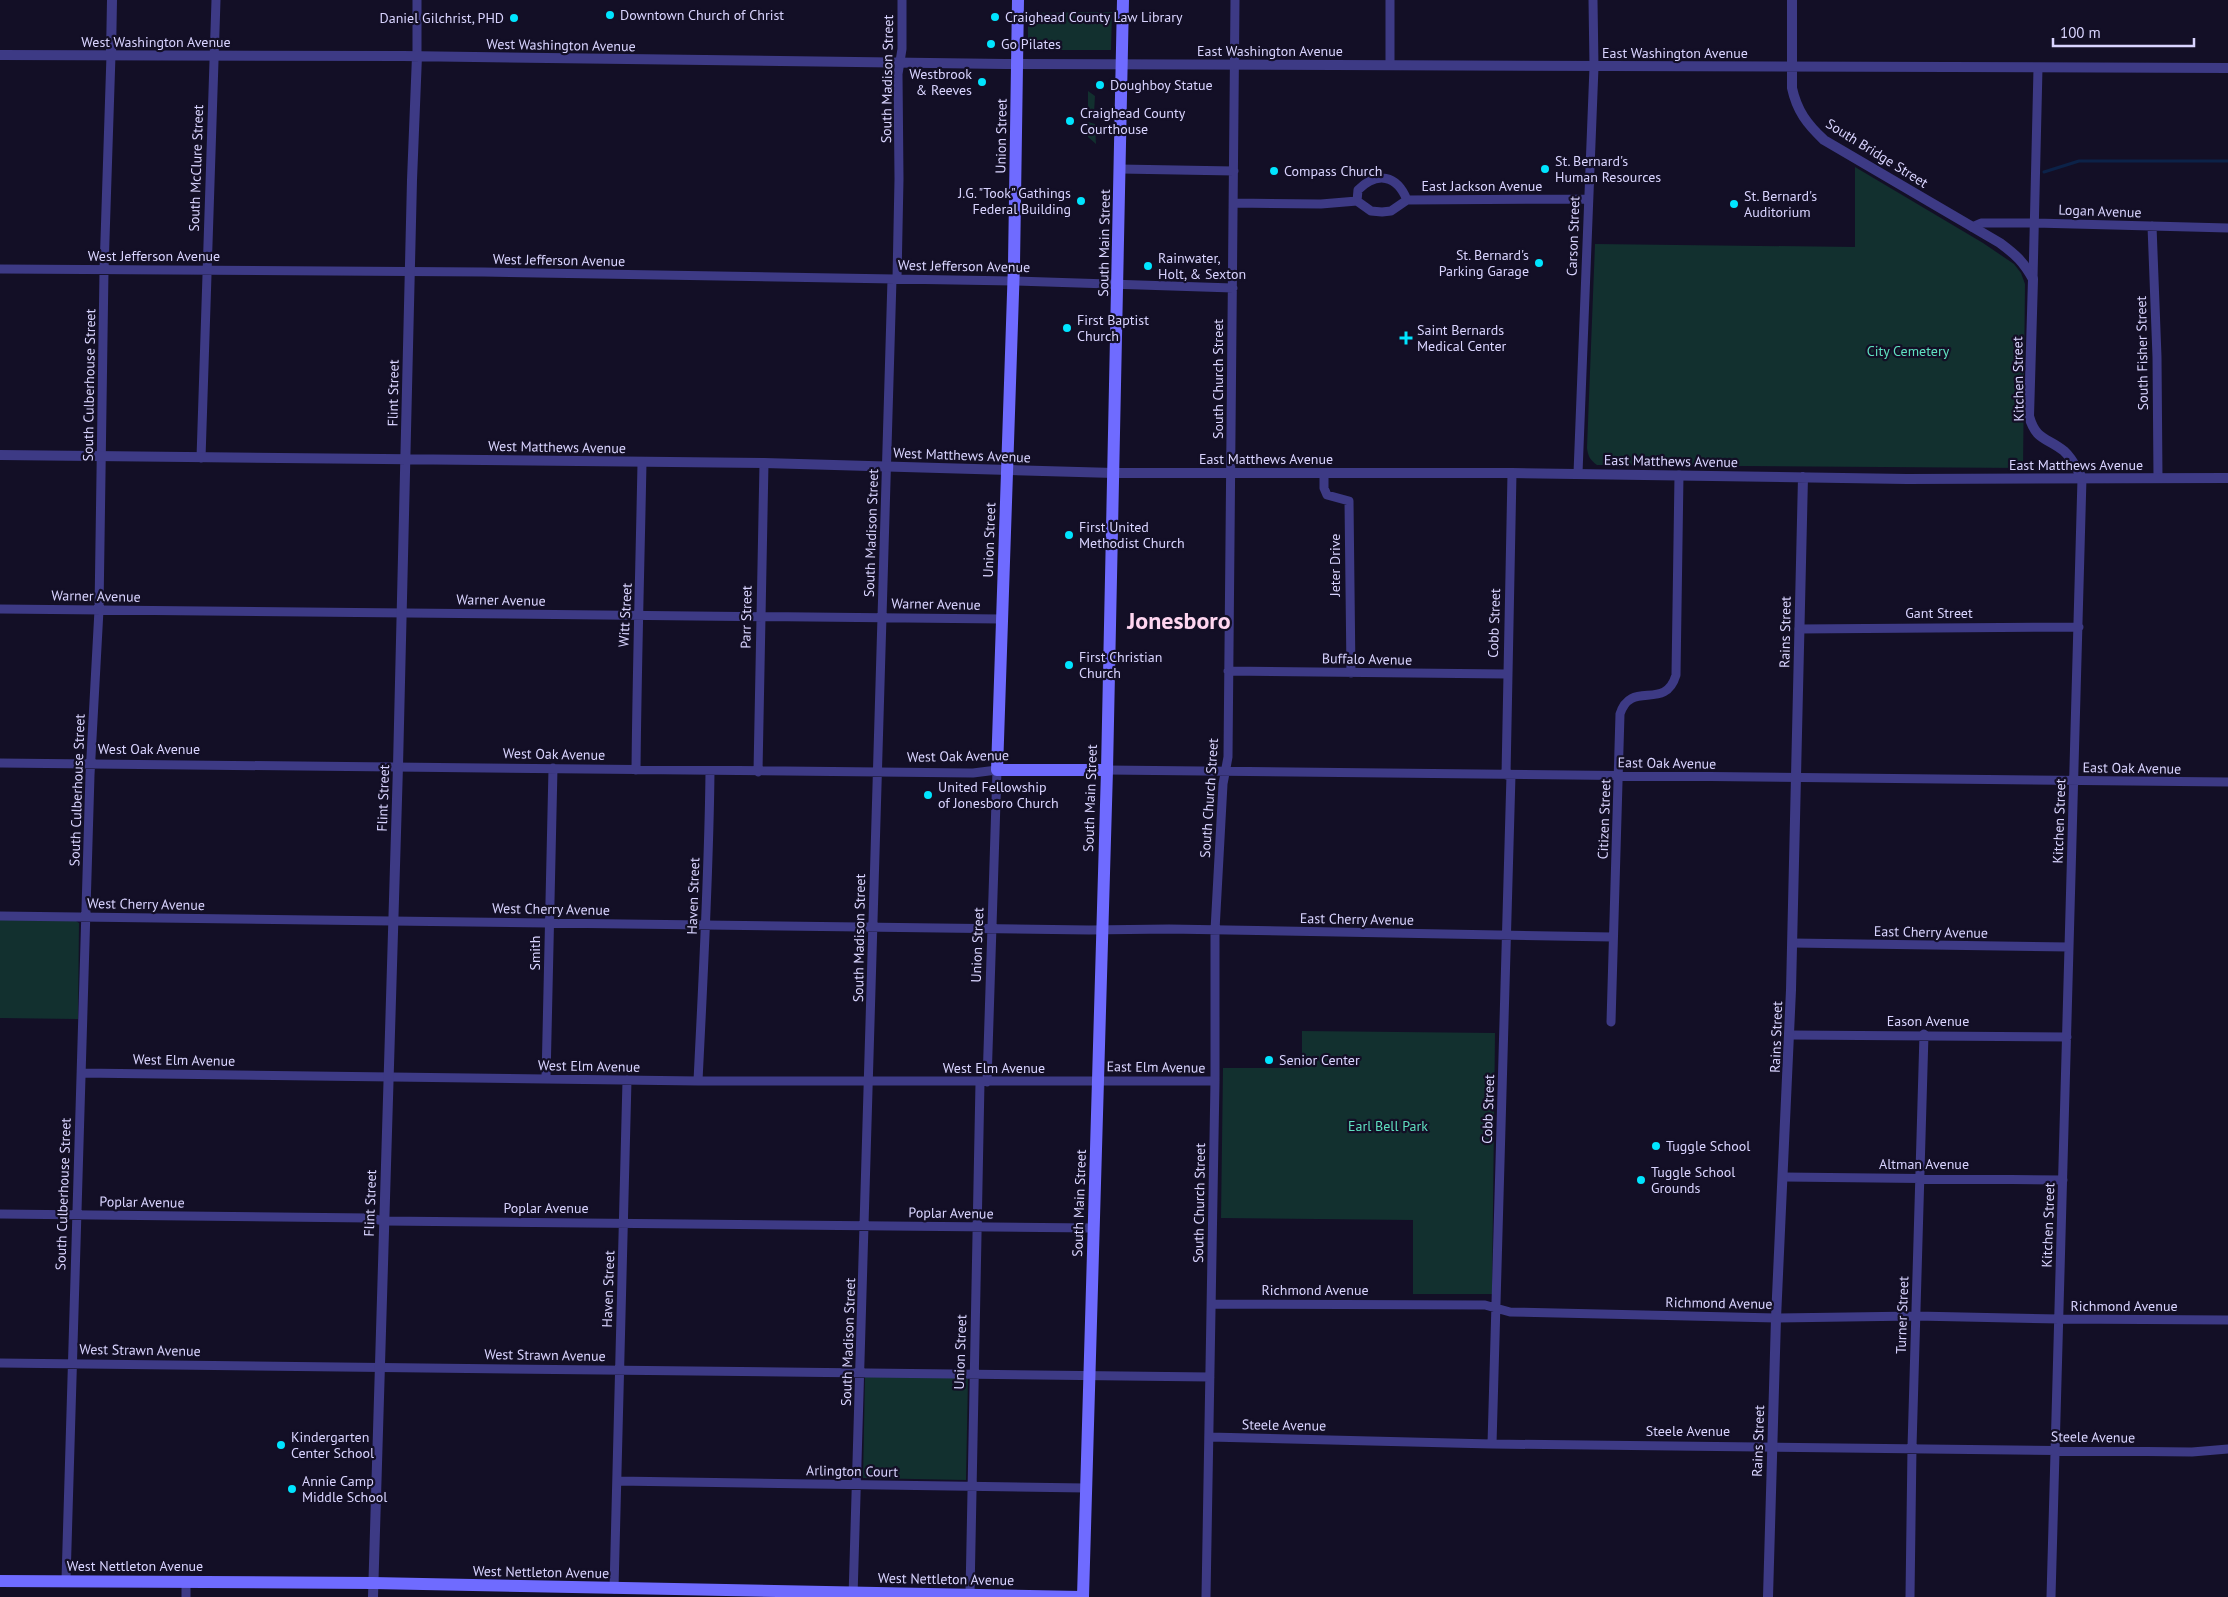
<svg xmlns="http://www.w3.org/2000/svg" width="2228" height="1597" font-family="'PT Sans',sans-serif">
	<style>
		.green { fill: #12302f }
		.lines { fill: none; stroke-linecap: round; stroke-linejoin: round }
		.stream { stroke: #0c2248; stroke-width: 3 }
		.minor { stroke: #3d3a85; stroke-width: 9 }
		.tertiary { stroke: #3d3a85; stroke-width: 10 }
		.secondary { stroke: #6f6bff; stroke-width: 12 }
		.poi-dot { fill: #00e5ff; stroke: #130f26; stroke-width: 2 }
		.labels { text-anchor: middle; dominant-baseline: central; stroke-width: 4.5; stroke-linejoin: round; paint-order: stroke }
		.poi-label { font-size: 14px; fill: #d9d4ff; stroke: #130f26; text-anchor: start }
		.street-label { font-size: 14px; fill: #d9d4ff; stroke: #130f26 }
		.park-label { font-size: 14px; fill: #5fe0c0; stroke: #130f26 }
		.town-label { font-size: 24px; font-weight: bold; fill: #ffd6f0; stroke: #130f26 }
	</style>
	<rect width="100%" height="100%" fill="#130f26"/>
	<path class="green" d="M1112,12L1111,50H1028V13Z
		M1088,91L1095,96L1094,113H1088Z
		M1088,122L1095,124L1096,144L1088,137Z
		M1855,167L1983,243L2014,264L2021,273L2025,284L2023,468L1597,465C1590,460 1588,456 1587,448L1595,244L1855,247Z
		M0,919L76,921L79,923L78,1019L0,1018Z
		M1302,1031L1495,1033L1492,1294H1413V1220L1221,1218L1223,1068H1302Z
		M865,1376L968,1378L966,1480L863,1478Z"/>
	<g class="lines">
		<path class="stream" d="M2044,172L2079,161H2228"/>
		<path class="minor" d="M417,56V0
			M1390,65V0
			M1120,169L1234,171
			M1357,201L1358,190C1377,171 1397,175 1407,200
			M1234,203L1321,204L1357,201L1371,211L1382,212L1391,211L1407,200L1588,199
			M2152,226L2157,357L2158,478
			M1972,227L1981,223H2035L2228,228
			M0,269L484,272L1013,281L1233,288
			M897,279L899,179L898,74L902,49V0
			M2033,279L2038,68
			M201,458L216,0
			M1324,473V488L1327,495L1349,501L1351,673
			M1578,473L1594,67L1593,0
			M0,609L1001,619
			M1799,629L2079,627
			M1228,671L1506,674
			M0,763L973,773L997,770L987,1082
			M636,770C637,667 640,565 642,463
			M1107,770L2228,782
			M758,772L764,463
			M1506,775L1512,473
			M0,916L1089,930L1169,929L1612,937
			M1793,943L2069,947
			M1611,1022L1620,714C1631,679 1665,712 1676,675L1679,475
			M1790,1035L2067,1037
			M81,1073L698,1081H1215
			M546,1079L553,768
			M698,1081C703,978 709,875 710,771
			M1784,1177L2063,1180
			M0,1214L370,1218L384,1221L1093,1228
			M1211,1304L1485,1305L1510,1312L1776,1318L1916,1316L2059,1319L2228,1320
			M0,1363L1210,1377
			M1209,1437L1492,1444L2192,1452L2228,1449
			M1492,1444L1511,775
			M617,1481L1086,1488
			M66,1580L90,775L99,610L104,270L111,55
			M614,1589L627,1080
			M970,1594L980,1082
			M186,1597V1581
			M853,1597L892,279
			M1206,1597L1215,1081V930L1223,784L1228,757L1235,0
			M1910,1597L1912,1447L1924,1034
			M2051,1597L2082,478"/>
		<path class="tertiary" d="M1792,0V88C1797,111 1807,124 1824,140L2000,243C2016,255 2023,261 2033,279L2029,416C2036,441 2047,437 2064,451C2073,459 2077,469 2082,478
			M0,55L403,56L1005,64L2228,68
			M111,55L112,0
			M0,455L764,463L1114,473H1512L1907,479L2228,478
			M373,1597L398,766L412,180L417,56
			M1768,1597L1776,1318L1791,990L1803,477"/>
		<path class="secondary" d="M1018,0L1014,264L997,770H1107
			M0,1581L373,1583L1081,1597
			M1083,1597L1107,770L1123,0"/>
	</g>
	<g class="poi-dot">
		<circle cx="610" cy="15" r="5"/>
		<circle cx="995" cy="17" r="5"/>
		<circle cx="514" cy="18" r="5"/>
		<circle cx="991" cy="44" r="5"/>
		<circle cx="982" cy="82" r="5"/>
		<circle cx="1100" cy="85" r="5"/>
		<circle cx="1070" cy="121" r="5"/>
		<circle cx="1545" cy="169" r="5"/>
		<circle cx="1274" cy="171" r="5"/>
		<circle cx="1081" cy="201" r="5"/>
		<circle cx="1734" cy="204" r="5"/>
		<circle cx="1539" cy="263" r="5"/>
		<circle cx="1148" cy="266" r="5"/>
		<circle cx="1067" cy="328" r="5"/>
		<path d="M1403.5 330.5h5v5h5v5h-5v5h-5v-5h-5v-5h5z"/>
		<circle cx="1069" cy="535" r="5"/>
		<circle cx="1069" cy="665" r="5"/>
		<circle cx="928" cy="795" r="5"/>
		<circle cx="1269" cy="1060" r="5"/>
		<circle cx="1656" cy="1146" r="5"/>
		<circle cx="1641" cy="1180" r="5"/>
		<circle cx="281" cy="1445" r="5"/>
		<circle cx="292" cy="1489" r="5"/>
	</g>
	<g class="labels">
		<g class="poi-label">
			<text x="620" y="15">Downtown Church of Christ</text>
			<text x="1005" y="17">Craighead County Law Library</text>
			<text x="504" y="18" text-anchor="end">Daniel Gilchrist, PHD</text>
			<text x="1001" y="44">Go Pilates</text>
			<text x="972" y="74" text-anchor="end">Westbrook<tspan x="972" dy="16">&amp; Reeves</tspan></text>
			<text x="1110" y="85">Doughboy Statue</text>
			<text x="1080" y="113">Craighead County<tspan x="1080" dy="16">Courthouse</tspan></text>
			<text x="1555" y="161">St. Bernard's<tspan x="1555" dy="16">Human Resources</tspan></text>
			<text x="1284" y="171">Compass Church</text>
			<text x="1071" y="193" text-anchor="end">J.G. "Took" Gathings<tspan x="1071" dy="16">Federal Building</tspan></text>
			<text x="1744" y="196">St. Bernard's<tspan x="1744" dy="16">Auditorium</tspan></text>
			<text x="1529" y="255" text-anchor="end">St. Bernard's<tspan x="1529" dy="16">Parking Garage</tspan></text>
			<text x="1158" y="258">Rainwater,<tspan x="1158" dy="16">Holt, &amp; Sexton</tspan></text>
			<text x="1077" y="320">First Baptist<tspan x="1077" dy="16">Church</tspan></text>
			<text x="1417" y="330">Saint Bernards<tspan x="1417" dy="16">Medical Center</tspan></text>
			<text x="1079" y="527">First United<tspan x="1079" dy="16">Methodist Church</tspan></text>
			<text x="1079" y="657">First Christian<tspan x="1079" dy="16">Church</tspan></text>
			<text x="938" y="787">United Fellowship<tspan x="938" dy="16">of Jonesboro Church</tspan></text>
			<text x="1279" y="1060">Senior Center</text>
			<text x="1666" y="1146">Tuggle School</text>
			<text x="1651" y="1172">Tuggle School<tspan x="1651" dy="16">Grounds</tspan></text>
			<text x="291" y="1437">Kindergarten<tspan x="291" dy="16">Center School</tspan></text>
			<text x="302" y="1481">Annie Camp<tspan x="302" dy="16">Middle School</tspan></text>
		</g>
		<g class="street-label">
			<text x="156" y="42">West Washington Avenue</text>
			<text transform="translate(561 45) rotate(1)">West Washington Avenue</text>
			<text x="1270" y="51">East Washington Avenue</text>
			<text x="1675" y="53">East Washington Avenue</text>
			<text transform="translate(887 79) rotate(-89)">South Madison Street</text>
			<text transform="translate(1001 136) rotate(-89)">Union Street</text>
			<text transform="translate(1877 153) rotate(32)">South Bridge Street</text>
			<text transform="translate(196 168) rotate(-88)">South McClure Street</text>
			<text x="1482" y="186">East Jackson Avenue</text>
			<text transform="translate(2100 211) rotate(2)">Logan Avenue</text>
			<text transform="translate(1573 236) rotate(-88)">Carson Street</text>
			<text transform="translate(1104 243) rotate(-89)">South Main Street</text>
			<text x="154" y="256">West Jefferson Avenue</text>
			<text transform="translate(559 260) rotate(1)">West Jefferson Avenue</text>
			<text transform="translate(964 266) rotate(1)">West Jefferson Avenue</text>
			<text transform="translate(2142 353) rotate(-91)">South Fisher Street</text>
			<text transform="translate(1218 379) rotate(-90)">South Church Street</text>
			<text transform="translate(2018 379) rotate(-91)">Kitchen Street</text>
			<text transform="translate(89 385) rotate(-89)">South Culberhouse Street</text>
			<text transform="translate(393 393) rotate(-89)">Flint Street</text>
			<text transform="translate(557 447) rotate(1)">West Matthews Avenue</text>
			<text transform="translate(962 455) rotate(2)">West Matthews Avenue</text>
			<text x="1266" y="459">East Matthews Avenue</text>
			<text transform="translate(1671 461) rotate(1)">East Matthews Avenue</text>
			<text x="2076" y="465">East Matthews Avenue</text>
			<text transform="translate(871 533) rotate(-88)">South Madison Street</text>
			<text transform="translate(989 540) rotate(-88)">Union Street</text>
			<text transform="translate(1335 565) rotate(-90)">Jeter Drive</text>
			<text transform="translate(96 596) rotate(1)">Warner Avenue</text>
			<text transform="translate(501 600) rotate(1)">Warner Avenue</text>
			<text transform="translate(936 604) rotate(1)">Warner Avenue</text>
			<text x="1939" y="613">Gant Street</text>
			<text transform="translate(625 615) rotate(-87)">Witt Street</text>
			<text transform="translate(746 617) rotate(-89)">Parr Street</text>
			<text transform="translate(1494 623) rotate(-88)">Cobb Street</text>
			<text transform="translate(1785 632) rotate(-89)">Rains Street</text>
			<text transform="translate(1367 659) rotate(1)">Buffalo Avenue</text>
			<text x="149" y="749">West Oak Avenue</text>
			<text transform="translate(554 754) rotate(1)">West Oak Avenue</text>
			<text transform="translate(958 756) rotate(-1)">West Oak Avenue</text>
			<text transform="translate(1667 763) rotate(1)">East Oak Avenue</text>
			<text transform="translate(2132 768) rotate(1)">East Oak Avenue</text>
			<text transform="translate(77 790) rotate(-88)">South Culberhouse Street</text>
			<text transform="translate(383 798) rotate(-88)">Flint Street</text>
			<text transform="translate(1090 798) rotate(-88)">South Main Street</text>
			<text transform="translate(1209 798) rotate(-86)">South Church Street</text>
			<text transform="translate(1604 819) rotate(-88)">Citizen Street</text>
			<text transform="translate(2059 821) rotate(-88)">Kitchen Street</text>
			<text transform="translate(693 896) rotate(-88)">Haven Street</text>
			<text transform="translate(146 904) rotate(1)">West Cherry Avenue</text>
			<text transform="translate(551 909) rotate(1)">West Cherry Avenue</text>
			<text transform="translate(1357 919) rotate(1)">East Cherry Avenue</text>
			<text transform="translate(1931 932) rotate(1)">East Cherry Avenue</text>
			<text transform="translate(859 938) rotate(-89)">South Madison Street</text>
			<text transform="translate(977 945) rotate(-88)">Union Street</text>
			<text transform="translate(535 953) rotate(-90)">Smith</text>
			<text x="1928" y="1021">Eason Avenue</text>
			<text transform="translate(1776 1037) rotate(-88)">Rains Street</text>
			<text transform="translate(184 1060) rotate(1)">West Elm Avenue</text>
			<text transform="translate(589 1066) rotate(1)">West Elm Avenue</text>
			<text transform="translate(1156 1067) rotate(1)">East Elm Avenue</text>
			<text x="994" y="1068">West Elm Avenue</text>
			<text transform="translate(1488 1109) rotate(-88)">Cobb Street</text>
			<text x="1924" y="1164">Altman Avenue</text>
			<text transform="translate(63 1194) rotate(-88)">South Culberhouse Street</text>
			<text transform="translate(142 1202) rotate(1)">Poplar Avenue</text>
			<text transform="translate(370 1203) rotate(-88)">Flint Street</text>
			<text transform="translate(1079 1203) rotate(-88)">South Main Street</text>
			<text transform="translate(1199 1203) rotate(-89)">South Church Street</text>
			<text x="546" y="1208">Poplar Avenue</text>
			<text transform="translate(951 1213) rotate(1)">Poplar Avenue</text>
			<text transform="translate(2048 1225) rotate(-88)">Kitchen Street</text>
			<text transform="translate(608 1289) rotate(-88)">Haven Street</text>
			<text x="1315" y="1290">Richmond Avenue</text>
			<text transform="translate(1719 1303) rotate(1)">Richmond Avenue</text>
			<text x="2124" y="1306">Richmond Avenue</text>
			<text transform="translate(1902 1315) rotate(-88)">Turner Street</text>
			<text transform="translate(848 1342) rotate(-88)">South Madison Street</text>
			<text transform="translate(140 1350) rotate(1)">West Strawn Avenue</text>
			<text transform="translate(960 1352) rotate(-88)">Union Street</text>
			<text transform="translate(545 1355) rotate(1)">West Strawn Avenue</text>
			<text transform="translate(1284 1425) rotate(1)">Steele Avenue</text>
			<text x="1688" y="1431">Steele Avenue</text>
			<text transform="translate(2093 1437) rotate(1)">Steele Avenue</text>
			<text transform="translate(1758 1441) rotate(-88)">Rains Street</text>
			<text transform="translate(852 1471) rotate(1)">Arlington Court</text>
			<text x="135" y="1566">West Nettleton Avenue</text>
			<text transform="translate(541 1572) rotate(1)">West Nettleton Avenue</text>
			<text transform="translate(946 1579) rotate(1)">West Nettleton Avenue</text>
		</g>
		<g class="park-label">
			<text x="1908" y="351">City Cemetery</text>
			<text x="1388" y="1126">Earl Bell Park</text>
		</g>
		<g class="town-label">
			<text x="1179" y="620">Jonesboro</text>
		</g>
	</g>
	<path d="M2053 38v8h141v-8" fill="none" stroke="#d9d4ff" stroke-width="2.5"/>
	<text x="2060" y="38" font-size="15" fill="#d9d4ff" stroke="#130f26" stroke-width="4" paint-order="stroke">100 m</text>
</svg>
